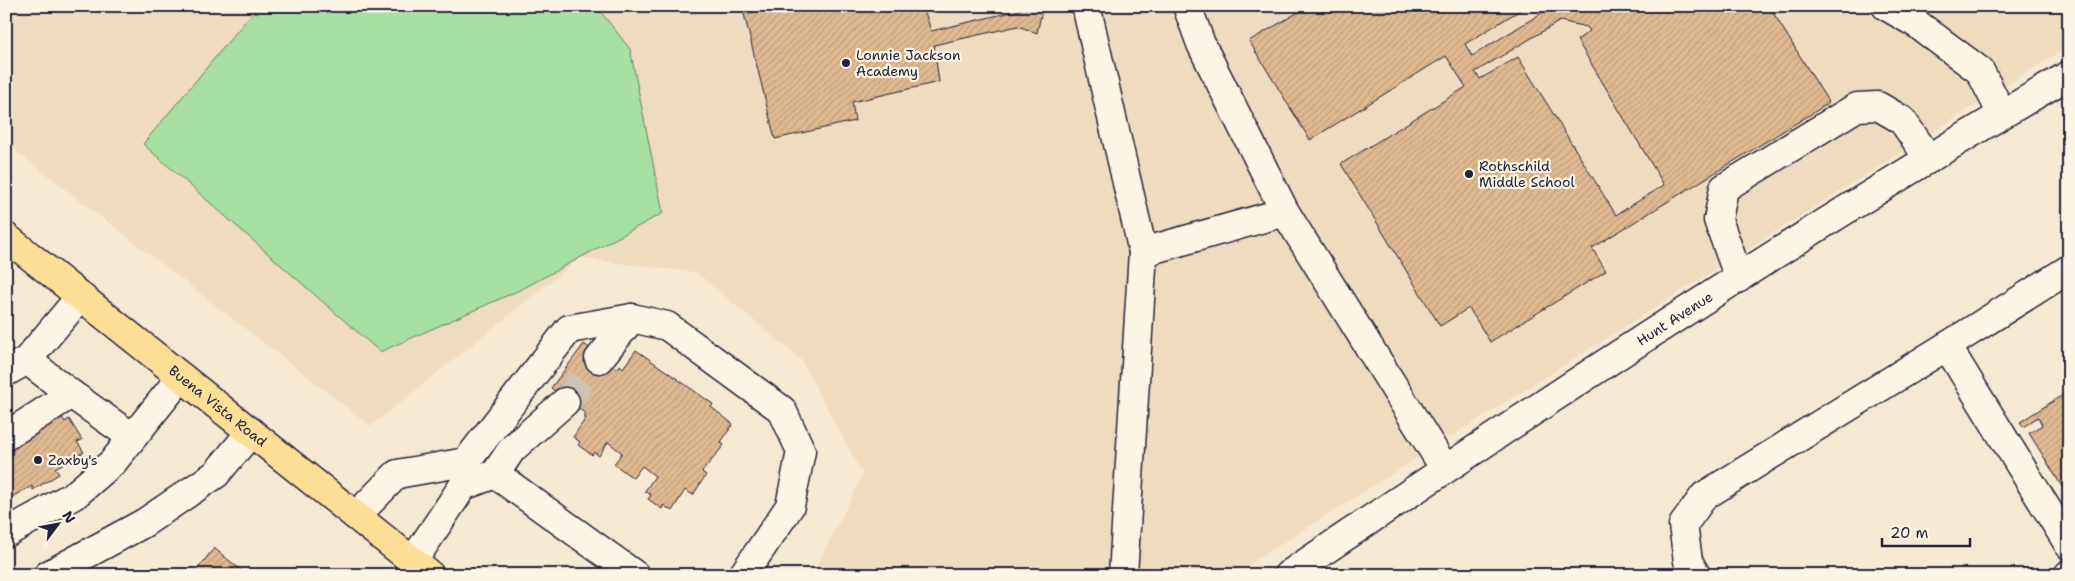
<svg xmlns="http://www.w3.org/2000/svg" width="2075" height="581" font-family="'Shantell Sans',sans-serif">
	<style>
		.built { fill: #efdbc0 }
		.park { fill: #a8e0a4; stroke: #658170 }
		.building { fill: url(#building-hatch); stroke: #22223b; fill-rule: evenodd }
		.lines { fill: none; stroke-linecap: round; stroke-linejoin: round }
		.minor-tunnel { stroke: #ccc1b5; stroke-width: 28; stroke-dasharray: 28 14; stroke-linecap: butt }
		.minor-casing { stroke: #22223b; stroke-width: 31 }
		.major-casing { stroke: #22223b; stroke-width: 31 }
		.minor { stroke: #fcf5e5; stroke-width: 28 }
		.major { stroke: #fcde96; stroke-width: 28 }
		.poi-dot { fill: #22223b; stroke: #fcf5e5; stroke-width: 2 }
		.labels { text-anchor: middle; dominant-baseline: central; stroke-width: 4.5; stroke-linejoin: round; paint-order: stroke }
		.poi-label { font-size: 14px; fill: #22223b; stroke: #fcf5e5; text-anchor: start }
		.street-label { font-size: 14px; fill: #22223b; stroke: #fcf5e5 }
	</style>
	<defs>
		<pattern id="building-hatch" width="6" height="6" patternUnits="userSpaceOnUse" patternTransform="scale(1.25)"><rect width="6" height="6" fill="#dfb990"/><path d="M-1 1l2-2M0 6l6-6M5 7l2-2" fill="none" stroke="#bf9f7d"/></pattern>
	</defs>
	<rect width="100%" height="100%" fill="#f6e9d4"/>
	<filter id="ink" filterUnits="userSpaceOnUse"><feTurbulence type="fractalNoise" baseFrequency=".02" numOctaves="2"/><feDisplacementMap in="SourceGraphic" scale="10" xChannelSelector="R" yChannelSelector="G"/><feConvolveMatrix kernelMatrix="1 2 1 2 8 2 1 2 1" color-interpolation-filters="sRGB"/></filter>
	<g filter="url(#ink)">
		<path class="built" d="M6,6H2069V46L1232,575H812L863,475L801,360L697,273L580,258L371,426L6,143Z"/>
		<path class="park" d="M258,6H596L630,49L663,213L522,289L380,352L143,144Z"/>
		<path class="building" d="M778,6H832L834,13L864,6H923L931,31L1020,10L1021,6H1043L1037,33L1018,26L934,45L939,82L852,102L855,121L775,139L744,14Z
			M1309,6H1527L1465,44L1472,56L1553,6H1568L1585,11L1593,6H1769L1829,103L1592,248L1606,271L1490,342L1469,308L1440,326L1341,164L1466,87L1446,56L1310,140L1249,41ZM1560,21L1587,27L1590,31L1577,40L1664,185L1616,215L1518,57L1480,79L1475,72Z
			M584,344L617,369L620,365L623,368L636,350L713,404L711,407L733,424L721,442L724,445L702,472L706,475L693,495L685,490L672,511L663,505L662,509L648,499L651,495L645,491L655,476L642,466L633,478L614,464L622,453L608,442L599,456L594,452L592,455L578,445L580,442L573,437L586,418L584,417L586,414L551,388Z
			M2069,391V498L2029,433L2042,425L2038,417L2023,427L2020,422Z
			M60,414L65,422L69,419L82,440L77,442L84,452L55,468L59,474L33,490L32,486L6,500V444Z
			M214,548L247,575H193Z"/>
		<g class="lines">
			<path class="minor-tunnel" d="M565,402L599,359"/>
			<defs>
				<g id="minor">
					<path d="M1089,6L1088,14L1143,252L1123,575"/>
					<path d="M1187,6L1201,44L1285,212L1445,469"/>
					<path d="M1886,6L1917,24L1980,71L2002,114"/>
					<path d="M1143,252L1285,212"/>
					<path d="M1739,278L1718,220L1724,188L1857,107L1878,106L1902,120L1929,159"/>
					<path d="M1947,346L2069,269"/>
					<path d="M599,359L632,318"/>
					<path d="M27,360L71,394L132,437"/>
					<path d="M6,372L27,360L80,297"/>
					<path d="M6,436L71,394"/>
					<path d="M495,474L635,575"/>
					<path d="M356,516L397,474L466,462L569,329L632,318L667,326L782,410L801,451L790,506L743,575"/>
					<path d="M6,533L76,494L113,462L181,377"/>
					<path d="M413,561L463,486L495,474L512,449L565,402"/>
					<path d="M48,575L144,523L216,474L251,432"/>
					<path id="s1" d="M1288,575C1544,402 1802,231 2069,75"/>
					<path d="M1696,575L1688,561L1683,525L1704,496L1947,346L2069,545"/>
					<path d="M2068,575L2069,574"/>
				</g>
				<g id="major">
					<path id="s2" d="M6,237L430,575"/>
				</g>
			</defs>
			<use href="#minor" class="minor-casing"/>
			<use href="#major" class="major-casing"/>
			<use href="#minor" class="minor"/>
			<use href="#major" class="major"/>
		</g>
	</g>
	<g class="poi-dot">
		<circle cx="846" cy="63" r="5"/>
		<circle cx="1469" cy="174" r="5"/>
		<circle cx="38" cy="460" r="5"/>
	</g>
	<g class="labels">
		<g class="poi-label">
			<text x="856" y="55">Lonnie Jackson<tspan x="856" dy="16">Academy</tspan></text>
			<text x="1479" y="166">Rothschild<tspan x="1479" dy="16">Middle School</tspan></text>
			<text x="48" y="460">Zaxby's</text>
		</g>
		<g class="street-label">
			<text stroke="none"><textPath href="#s1" startOffset="464">Hunt Avenue</textPath></text>
			<text stroke="none"><textPath href="#s2" startOffset="271">Buena Vista Road</textPath></text>
		</g>
	</g>
	<rect width="2075" height="581" fill="none" stroke="#fcf5e5" stroke-width="25"/>
	<rect x="12" y="12" width="2050" height="556" fill="none" stroke="#22223b" stroke-width="2" filter="url(#ink)"/>
	<g transform="translate(58 524) rotate(58)" stroke="#fcf5e5" stroke-width="4" paint-order="stroke">
	<path d="M0-4L9 19L0 12L-9 19Z" fill="#22223b"/>
	<text y="-8" font-size="14" font-weight="bold" text-anchor="middle" fill="#22223b">N</text>
	</g>
	<path d="M1882 538v8h88v-8" fill="none" stroke="#22223b" stroke-width="2.5"/>
	<text x="1890" y="538" font-size="15" fill="#22223b" stroke="#fcf5e5" stroke-width="4" paint-order="stroke">20 m</text>
</svg>
